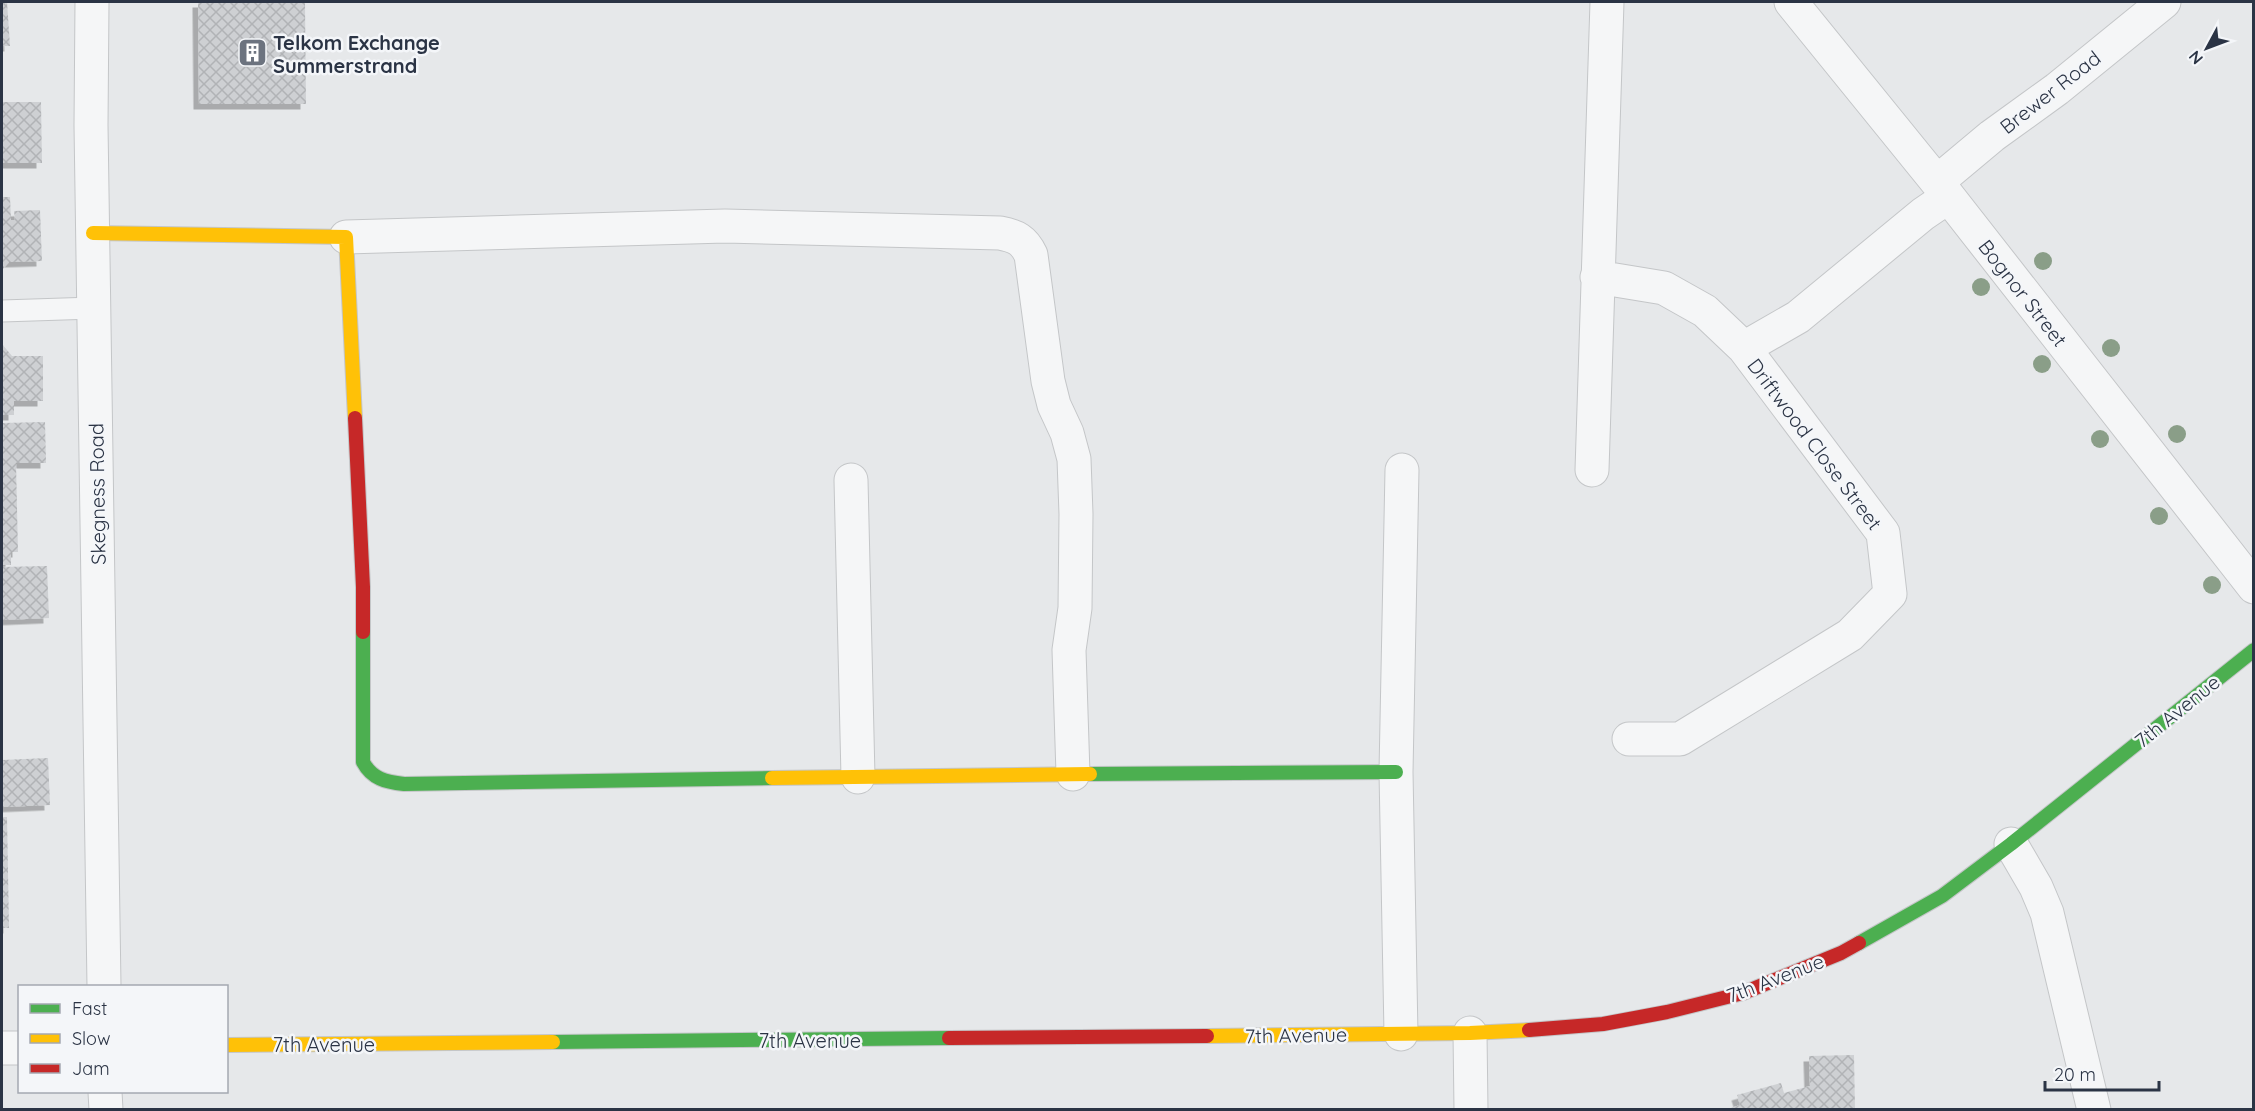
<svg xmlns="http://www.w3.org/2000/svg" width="2255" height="1111" font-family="Quicksand,sans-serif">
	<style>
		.building { fill: url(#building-cross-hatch); filter: url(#shadow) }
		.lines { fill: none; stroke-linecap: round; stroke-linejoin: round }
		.lane-casing { stroke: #c4c6c8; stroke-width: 23 }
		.street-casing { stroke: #c4c6c8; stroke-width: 35 }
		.fast-casing { stroke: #c4c6c8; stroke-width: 16 }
		.slow-casing { stroke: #c4c6c8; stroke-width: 16 }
		.jam-casing { stroke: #c4c6c8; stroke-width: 16 }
		.lane { stroke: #f5f6f7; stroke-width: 21 }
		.street { stroke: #f5f6f7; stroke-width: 33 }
		.fast { stroke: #4caf50; stroke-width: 14 }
		.slow { stroke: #ffc107; stroke-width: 14 }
		.jam { stroke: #c62828; stroke-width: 14 }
		.tree { fill: #8a9e88 }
		.labels { text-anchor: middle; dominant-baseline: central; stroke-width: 5; stroke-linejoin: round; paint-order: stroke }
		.poi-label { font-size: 20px; font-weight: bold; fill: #2b3445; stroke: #f4f6f9; text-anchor: start }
		.street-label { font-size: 20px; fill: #2b3445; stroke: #f4f6f9 }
	</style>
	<defs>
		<pattern id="building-cross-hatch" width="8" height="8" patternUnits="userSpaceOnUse" patternTransform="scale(1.5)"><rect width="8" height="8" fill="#ced0d3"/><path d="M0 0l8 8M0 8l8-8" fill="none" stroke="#b1b3b6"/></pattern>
		<filter id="shadow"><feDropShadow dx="-5.5" dy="5.5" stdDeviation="0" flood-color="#0004"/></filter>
	</defs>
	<rect width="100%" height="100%" fill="#e6e8ea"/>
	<path class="building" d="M2,2H7L10,46H2Z
		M198,2H305L306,104H199Z
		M2,102H41L42,163H2Z
		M2,197H10L11,220H15L14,211L40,210L42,261L9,262L2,270Z
		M2,344L12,356H43V401H14V415H2Z
		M45,422L46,463H16L18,552H11V565H2L3,423Z
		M47,566L49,618L2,620V567Z
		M48,758L50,805L2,807V760Z
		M2,817H7L9,928H2Z
		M1854,1055L1855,1110H1725L1740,1105L1737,1095L1781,1083L1784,1093L1810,1086L1809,1056Z"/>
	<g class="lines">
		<defs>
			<path id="lane" d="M2,311L94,308"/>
			<path id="street" d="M92,2L91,125L104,986
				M1791,2L1937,182L2254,587
				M1937,182L1992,136L2057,89L2164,2
				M346,237L725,226L1000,233C1016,236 1024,240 1031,255L1048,381L1054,405L1067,433L1074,459L1076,514L1075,608L1069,650L1073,774
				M1597,277L1664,288L1705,311L1744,348
				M1592,470L1607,2
				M851,480L858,777
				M1629,739H1680L1850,635L1890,594L1883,533L1744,348L1798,317L1923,214L1948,197
				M2011,844L2036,887L2047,913L2094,1110
				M1470,1033L1471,1110
				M1401,1034L1396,772L1402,470
				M2,1048H20
				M105,1092L106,1110"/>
			<path id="fast" d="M363,632V762C372,779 386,782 404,784L772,778
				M1090,774L1396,772
				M1859,943L1942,896L2011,844L2254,650
				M553,1042L949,1038"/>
			<path id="slow" d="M93,233L346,237L355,418
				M772,778L1090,774
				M1207,1036L1470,1033L1529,1030
				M226,1045L553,1042"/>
			<path id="jam" d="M355,418L363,587V632
				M1529,1030L1603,1024L1667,1012L1743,993L1841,953L1859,943
				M949,1038L1207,1036"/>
		</defs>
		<use href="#lane" class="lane-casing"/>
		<use href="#street" class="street-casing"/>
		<use href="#fast" class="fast-casing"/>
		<use href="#slow" class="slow-casing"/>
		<use href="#jam" class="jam-casing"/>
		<use href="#lane" class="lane"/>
		<use href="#street" class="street"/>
		<use href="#fast" class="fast"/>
		<use href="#slow" class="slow"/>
		<use href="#jam" class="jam"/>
	</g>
	<g class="tree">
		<circle cx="2043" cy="261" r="9"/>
		<circle cx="1981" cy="287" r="9"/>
		<circle cx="2111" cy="348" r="9"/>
		<circle cx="2042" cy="364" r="9"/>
		<circle cx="2177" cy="434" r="9"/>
		<circle cx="2100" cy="439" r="9"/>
		<circle cx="2159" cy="516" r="9"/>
		<circle cx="2212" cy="585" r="9"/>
	</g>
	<defs>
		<symbol id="building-square" viewBox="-11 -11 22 22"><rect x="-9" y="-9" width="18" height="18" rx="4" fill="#6c737f" stroke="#f4f6f9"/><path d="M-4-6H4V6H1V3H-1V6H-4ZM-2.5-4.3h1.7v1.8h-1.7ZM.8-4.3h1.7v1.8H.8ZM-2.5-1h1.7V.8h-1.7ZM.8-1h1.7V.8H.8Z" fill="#fff"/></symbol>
	</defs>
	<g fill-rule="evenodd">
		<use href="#building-square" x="236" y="36" width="33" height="33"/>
	</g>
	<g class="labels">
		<g class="poi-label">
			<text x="273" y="42">Telkom Exchange<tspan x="273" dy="23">Summerstrand</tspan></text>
		</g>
		<g class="street-label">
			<text transform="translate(2050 92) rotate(-38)">Brewer Road</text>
			<text transform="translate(2023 293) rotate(52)">Bognor Street</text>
			<text transform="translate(1815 444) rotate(53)">Driftwood Close Street</text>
			<text transform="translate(97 494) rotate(-91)">Skegness Road</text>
			<text transform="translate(2177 711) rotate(-39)">7th Avenue</text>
			<text transform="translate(1775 978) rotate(-21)">7th Avenue</text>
			<text transform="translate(1296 1035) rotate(-1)">7th Avenue</text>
			<text x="810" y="1040">7th Avenue</text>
			<text x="324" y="1044">7th Avenue</text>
		</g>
	</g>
	<rect width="2255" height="1111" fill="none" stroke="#2b3445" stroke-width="6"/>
	<rect x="18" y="985" width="210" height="108" fill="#f4f6f9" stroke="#a4a8b1" stroke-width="1.5"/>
	<rect x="30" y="1004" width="30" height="9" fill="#4caf50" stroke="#a4a8b1" stroke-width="1.5"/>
	<text x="72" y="1015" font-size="18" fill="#2b3445">Fast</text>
	<rect x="30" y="1034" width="30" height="9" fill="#ffc107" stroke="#a4a8b1" stroke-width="1.5"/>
	<text x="72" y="1045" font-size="18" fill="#2b3445">Slow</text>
	<rect x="30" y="1064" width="30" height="9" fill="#c62828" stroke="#a4a8b1" stroke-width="1.5"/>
	<text x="72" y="1075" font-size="18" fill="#2b3445">Jam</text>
	<g transform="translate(2207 48) rotate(229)" stroke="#f4f6f9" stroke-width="4.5" paint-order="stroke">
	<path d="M0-4.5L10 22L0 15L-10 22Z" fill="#2b3445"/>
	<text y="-9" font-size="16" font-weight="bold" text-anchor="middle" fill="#2b3445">N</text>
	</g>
	<path d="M2045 1081v9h114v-9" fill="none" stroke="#2b3445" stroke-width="3"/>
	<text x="2054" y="1081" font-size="18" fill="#2b3445" stroke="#f4f6f9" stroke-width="4.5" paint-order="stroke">20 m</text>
</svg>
